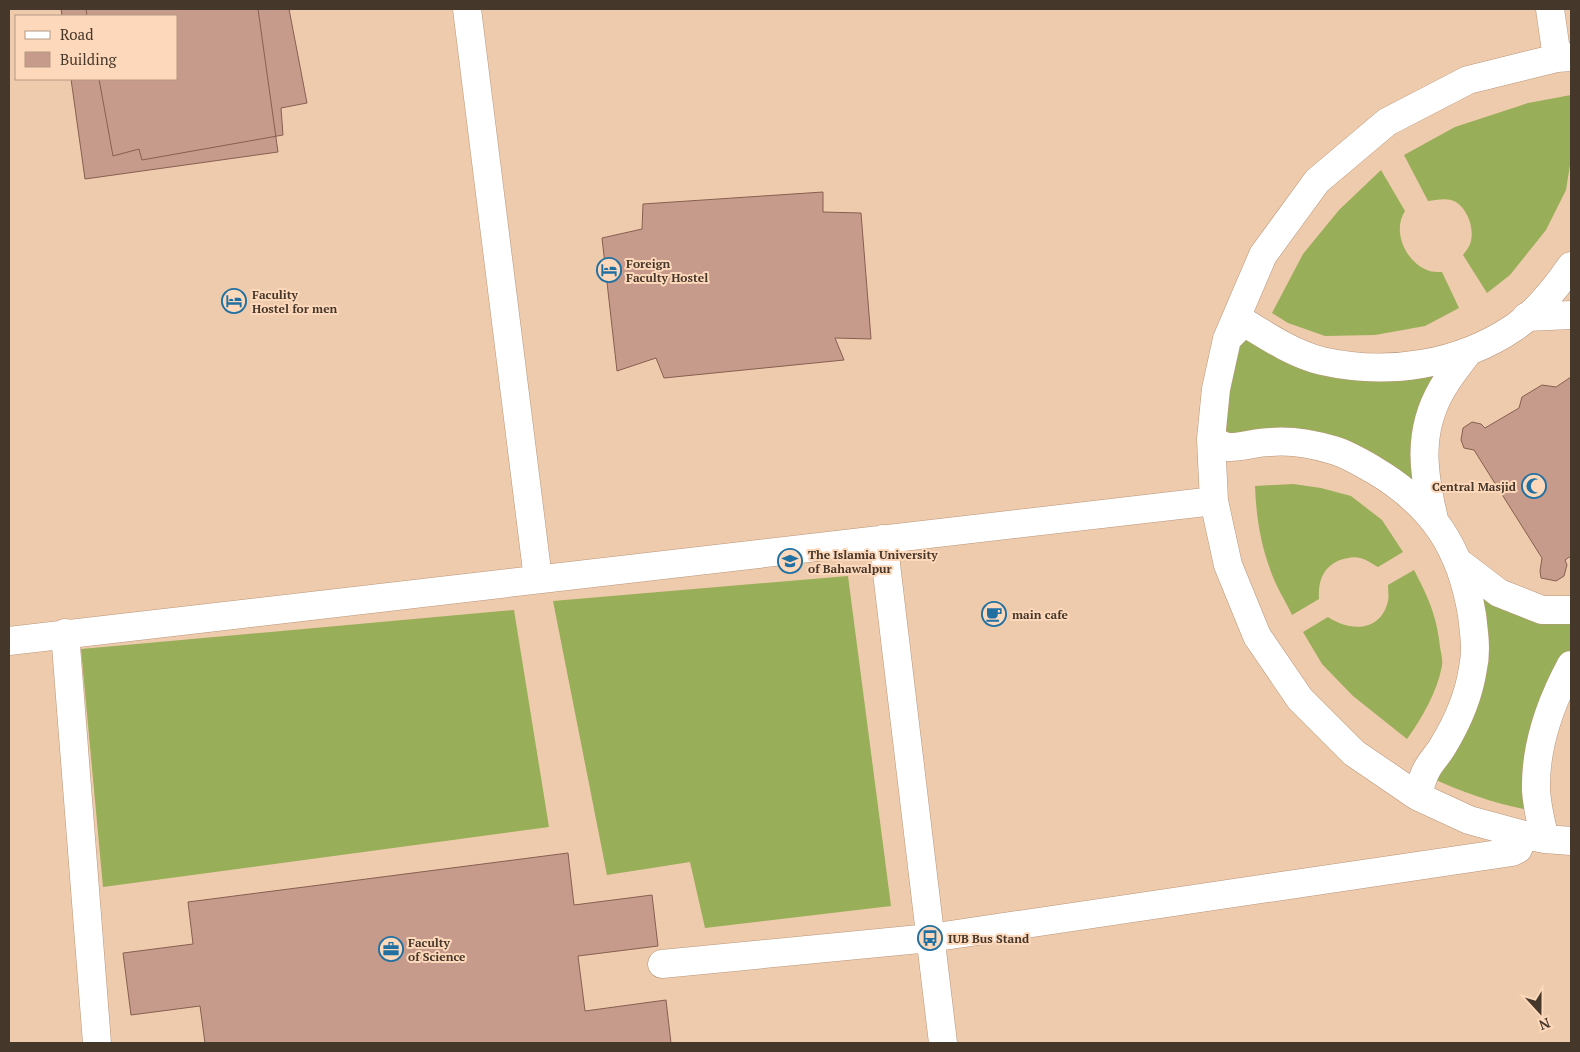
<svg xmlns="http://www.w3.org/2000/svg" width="1580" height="1052" font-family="'PT Serif',serif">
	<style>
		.grass { fill: #98ae58 }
		.building { fill: #c69b8b; stroke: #875f50 }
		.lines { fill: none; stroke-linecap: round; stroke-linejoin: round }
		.minor-casing { stroke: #b89579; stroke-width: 29 }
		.minor { stroke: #fff; stroke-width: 28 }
		.labels { text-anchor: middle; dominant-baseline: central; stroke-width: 4; stroke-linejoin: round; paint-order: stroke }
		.poi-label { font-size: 12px; font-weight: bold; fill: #46372b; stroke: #fdd8ba; text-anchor: start }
	</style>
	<rect width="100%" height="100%" fill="#efcbad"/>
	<path class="grass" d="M1571,95V159L1566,190L1546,230L1510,275L1487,293L1463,255C1466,251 1470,246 1471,241C1474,228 1468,210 1456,202C1448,197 1436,200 1428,201L1404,155L1455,127L1528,103Z
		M1381,170L1405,211C1392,231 1405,261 1427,270C1431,272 1437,272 1442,272L1459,308L1425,326L1375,335L1325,336L1288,323L1272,313L1303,254L1339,210Z
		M1239,326L1262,342L1448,366L1420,494L1403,478L1223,440V425Z
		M1293,484L1321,488L1351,496L1382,520L1403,552L1378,567C1372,564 1366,559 1360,558C1353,556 1347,558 1340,560C1323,567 1318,581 1319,599L1292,615C1285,600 1275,585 1270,569C1260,542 1256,514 1255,486Z
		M1414,570C1428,597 1437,616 1440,647C1441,653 1443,660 1442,666C1437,692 1422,718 1407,739L1353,696L1322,664L1303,632L1328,617C1350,632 1381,632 1388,601C1389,596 1388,590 1388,585Z
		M848,576L891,906L705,928L690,862L607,875L553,601Z
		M1476,592L1571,616V654L1533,811C1497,804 1463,793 1430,777L1446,753Z
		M514,610L549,827L103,887L81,649Z"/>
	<path class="building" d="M61,9H258L278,152L85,179L71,79H176V16H62Z
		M86,9H289L307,103L281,108L283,135L142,160L139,149L113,156L99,79H176V16H87Z
		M823,192V212L861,213L871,339L835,338L844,360L664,378L656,358L617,371L602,238L642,229L643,204Z
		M1571,377V556L1565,560L1567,565L1564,576L1556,581L1541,578L1540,571L1542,558L1474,450L1464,448L1461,440L1463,428L1472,422L1481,424L1485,428L1519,408L1522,397L1542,385L1556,387Z
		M568,853L574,905L652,895L658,946L578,956L585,1011L666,1000L671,1043H205L200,1006L131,1015L123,953L193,944L188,902Z"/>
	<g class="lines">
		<defs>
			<path id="minor" d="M467,9L538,579
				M1550,9L1557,58
				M1571,57L1557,58L1468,80L1387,122L1317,181L1263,255L1227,339L1216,389L1211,439L1214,501L1228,565L1257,636L1300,699L1354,753L1417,796L1469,820L1524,835L1545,839L1571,841
				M1526,317L1571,315
				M1227,339L1244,322C1268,337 1294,354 1322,361C1388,376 1459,365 1515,327C1538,311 1556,288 1571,266
				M1211,439C1216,442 1223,446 1228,447C1240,448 1257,442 1270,442C1291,440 1313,444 1333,450C1347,454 1362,463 1374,470C1433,505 1461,548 1472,615C1474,632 1477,651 1473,668C1469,695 1457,723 1443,746C1438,755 1430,762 1426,771C1422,779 1420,788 1417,796
				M1434,519C1423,473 1417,432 1442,389C1450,375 1460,363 1469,351
				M883,539L943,1043
				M1457,561L1499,593L1542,610H1571
				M65,633L97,1043
				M9,641L1214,501
				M1545,839C1541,823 1537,806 1536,790C1535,746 1551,702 1571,665
				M662,964L930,938L1512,852L1518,849L1524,835"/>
		</defs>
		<use href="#minor" class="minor-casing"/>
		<use href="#minor" class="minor"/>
	</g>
	<defs>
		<symbol id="hotel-ring" viewBox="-11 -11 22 22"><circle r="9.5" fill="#fdd8ba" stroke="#2070a2" stroke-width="1.5"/><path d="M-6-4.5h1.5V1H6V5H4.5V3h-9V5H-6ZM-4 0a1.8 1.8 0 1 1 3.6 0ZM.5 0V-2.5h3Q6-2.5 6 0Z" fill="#2070a2"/></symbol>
		<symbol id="mosque-ring" viewBox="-11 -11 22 22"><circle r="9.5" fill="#fdd8ba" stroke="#2070a2" stroke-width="1.5"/><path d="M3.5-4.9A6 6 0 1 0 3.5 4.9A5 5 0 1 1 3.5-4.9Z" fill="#2070a2"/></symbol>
		<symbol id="university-ring" viewBox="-11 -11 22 22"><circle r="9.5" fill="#fdd8ba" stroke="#2070a2" stroke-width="1.5"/><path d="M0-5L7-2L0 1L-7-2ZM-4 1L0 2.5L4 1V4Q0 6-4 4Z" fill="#2070a2"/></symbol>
		<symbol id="cafe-ring" viewBox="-11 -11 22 22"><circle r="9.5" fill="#fdd8ba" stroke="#2070a2" stroke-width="1.5"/><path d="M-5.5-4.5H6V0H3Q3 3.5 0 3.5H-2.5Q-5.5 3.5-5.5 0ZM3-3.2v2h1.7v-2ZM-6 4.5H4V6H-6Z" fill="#2070a2"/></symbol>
		<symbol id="bus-ring" viewBox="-11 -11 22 22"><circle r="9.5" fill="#fdd8ba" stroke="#2070a2" stroke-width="1.5"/><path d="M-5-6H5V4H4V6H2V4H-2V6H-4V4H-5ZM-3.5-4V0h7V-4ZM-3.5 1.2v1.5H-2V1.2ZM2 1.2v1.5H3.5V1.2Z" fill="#2070a2"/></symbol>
		<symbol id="office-ring" viewBox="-11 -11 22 22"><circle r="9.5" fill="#fdd8ba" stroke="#2070a2" stroke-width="1.5"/><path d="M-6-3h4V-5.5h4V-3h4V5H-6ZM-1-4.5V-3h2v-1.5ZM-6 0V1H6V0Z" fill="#2070a2"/></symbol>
	</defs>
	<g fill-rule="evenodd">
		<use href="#hotel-ring" x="595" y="256" width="28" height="28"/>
		<use href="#hotel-ring" x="220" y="287" width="28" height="28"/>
		<use href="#mosque-ring" x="1520" y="472" width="28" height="28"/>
		<use href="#university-ring" x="776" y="547" width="28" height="28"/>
		<use href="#cafe-ring" x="980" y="600" width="28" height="28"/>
		<use href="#bus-ring" x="916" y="924" width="28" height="28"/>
		<use href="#office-ring" x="377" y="935" width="28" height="28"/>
	</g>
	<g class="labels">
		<g class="poi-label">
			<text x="626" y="263">Foreign<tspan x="626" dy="14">Faculty Hostel</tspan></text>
			<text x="252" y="294">Faculity<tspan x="252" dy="14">Hostel for men</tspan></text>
			<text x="1516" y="486" text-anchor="end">Central Masjid</text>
			<text x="808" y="554">The Islamia University<tspan x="808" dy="14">of Bahawalpur</tspan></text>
			<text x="1012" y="614">main cafe</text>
			<text x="948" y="938">IUB Bus Stand</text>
			<text x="408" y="942">Faculty<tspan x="408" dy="14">of Science</tspan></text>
		</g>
	</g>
	<rect width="1580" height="1052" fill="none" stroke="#46372b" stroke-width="20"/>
	<rect x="15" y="15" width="162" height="65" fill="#fdd8ba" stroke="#b49881"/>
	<rect x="25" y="31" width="25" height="8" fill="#ffffff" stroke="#b49881"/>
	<text x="60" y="40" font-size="15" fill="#46372b">Road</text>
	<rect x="25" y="52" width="25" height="15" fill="#c69b8b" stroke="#b49881"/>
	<text x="60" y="65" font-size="15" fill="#46372b">Building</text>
	<g transform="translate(1540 1012) rotate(159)" stroke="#fdd8ba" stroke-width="4" paint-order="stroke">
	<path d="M0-4L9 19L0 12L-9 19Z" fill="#46372b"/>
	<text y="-8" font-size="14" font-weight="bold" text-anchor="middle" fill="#46372b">N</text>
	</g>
</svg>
